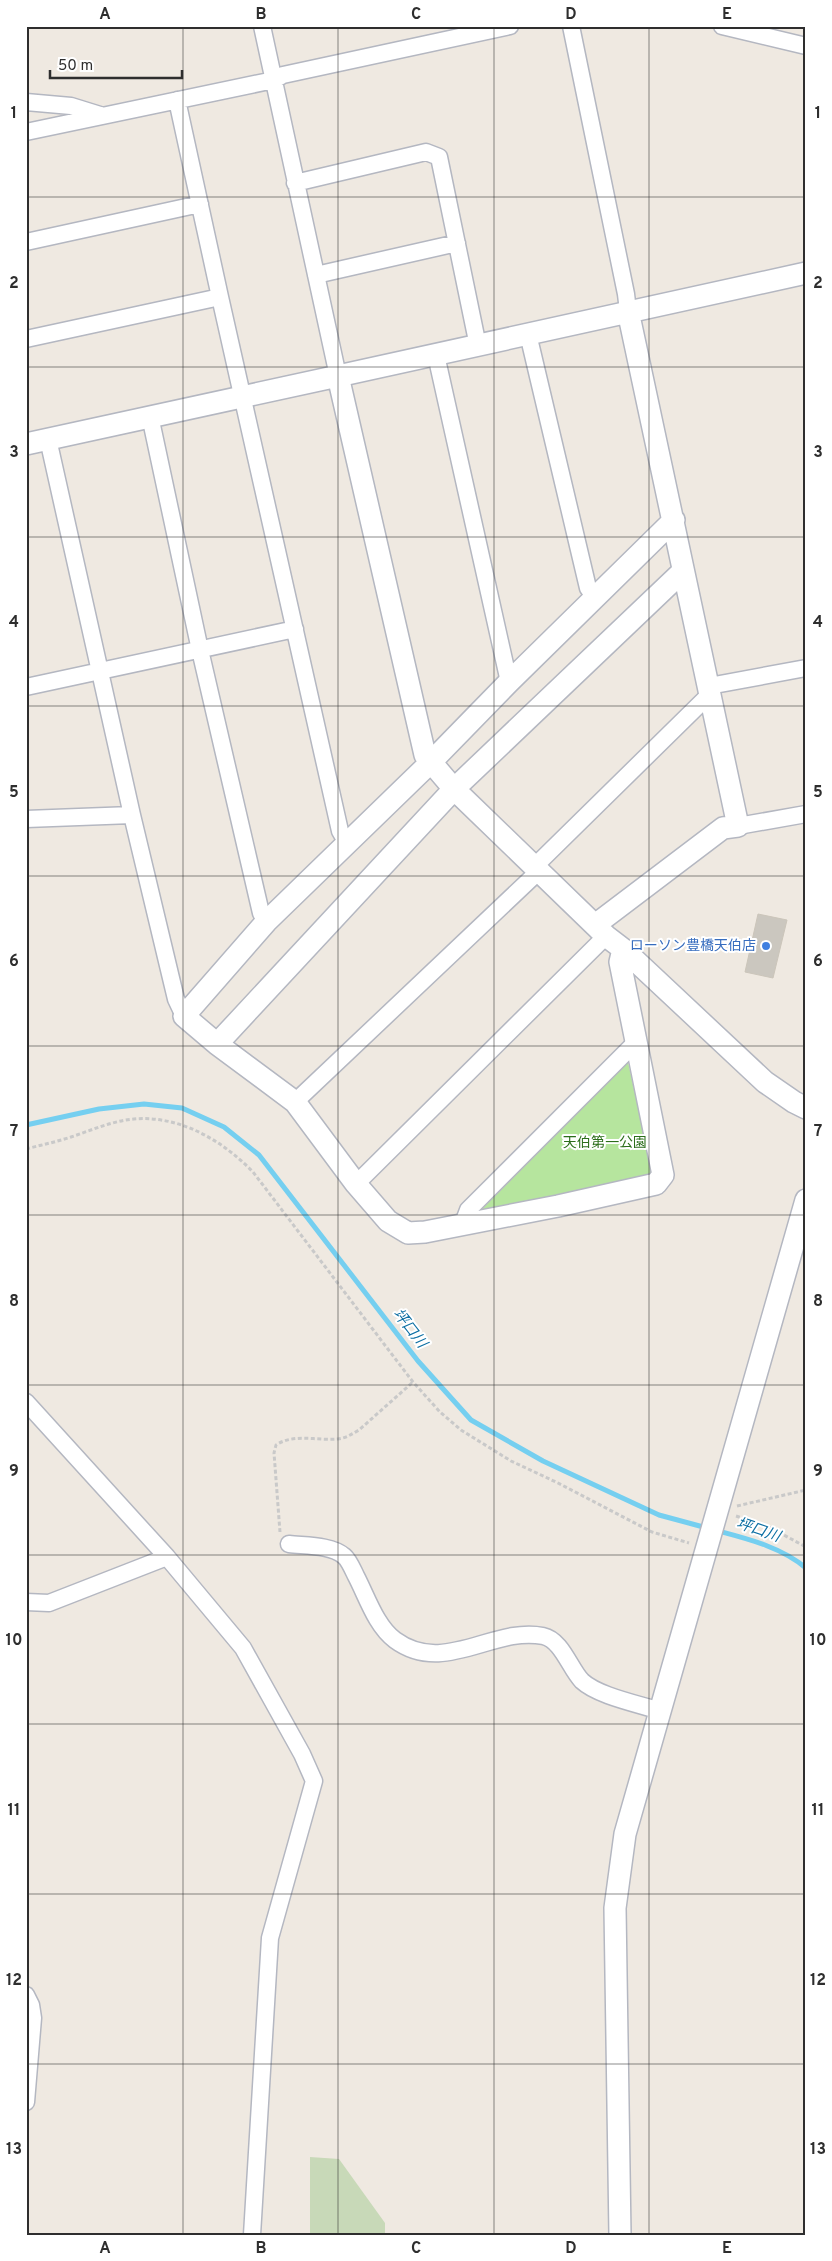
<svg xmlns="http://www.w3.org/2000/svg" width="832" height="2261" font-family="Overpass,'Noto Sans JP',sans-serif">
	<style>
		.green { fill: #b6e59e }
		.cemetery { fill: #c8d9b8 }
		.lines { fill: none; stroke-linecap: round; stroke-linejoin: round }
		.stream { stroke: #75cff0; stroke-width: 5 }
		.building { fill: #cbc7bf; stroke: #cbc5ba }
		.minor-casing { stroke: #b4b7c1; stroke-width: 19 }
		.tertiary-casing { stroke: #b4b7c1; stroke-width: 24 }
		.path { stroke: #c9c9c9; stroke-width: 3; stroke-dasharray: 4 2.5; stroke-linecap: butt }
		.minor { stroke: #fff; stroke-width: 16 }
		.tertiary { stroke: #fff; stroke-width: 21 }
		.grid { fill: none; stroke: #2e2e2e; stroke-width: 1; stroke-opacity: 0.55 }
		.shop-dot { fill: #3f7fe0; stroke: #fff; stroke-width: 2 }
		.labels { text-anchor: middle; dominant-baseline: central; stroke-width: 4; stroke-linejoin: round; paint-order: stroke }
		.shop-label { font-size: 14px; fill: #366cbe; stroke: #fff; text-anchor: end }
		.park-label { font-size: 14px; fill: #2c6e1b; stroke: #fff }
		.water-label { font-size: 15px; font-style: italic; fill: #0d6fa3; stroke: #fff }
		.neatline { fill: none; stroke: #2e2e2e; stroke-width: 2 }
		.grid-label { font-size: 16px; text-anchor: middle; font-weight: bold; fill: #2e2e2e }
	</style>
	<rect width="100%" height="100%" fill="#efe9e1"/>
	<path class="green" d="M628,1062L653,1174L480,1211Z"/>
	<path class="cemetery" d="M310,2157L339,2159L385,2223V2235H310Z"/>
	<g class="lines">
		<path class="stream" d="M26,1125L99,1109L144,1104L182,1108L224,1127L259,1155L418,1361L471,1420L543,1461L659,1515L707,1528
			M718,1531C748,1539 781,1547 806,1568"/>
	</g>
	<path class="building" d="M758,914L787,920L773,978L745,972Z"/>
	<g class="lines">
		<defs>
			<path id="minor" d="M262,26L338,376
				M571,26L626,294L628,311
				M722,26L806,46
				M177,100L220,297L340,831L347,843
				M26,102L71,106L100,115
				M26,132L274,80L283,75L510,26
				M295,183L426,152L439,157L478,346
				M26,242L200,204
				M316,275L457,243
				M528,334L588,588L595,598
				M26,339L220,297
				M436,355L509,682
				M150,416L200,650L261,913L266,922
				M48,439L132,815L176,999L184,1016
				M709,686L806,668
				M26,687L295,629
				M26,819L132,815
				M738,826L806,814
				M534,867L710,694
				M295,1102L539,871
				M356,1184L606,936
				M462,1226L468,1210L635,1043
				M26,1402L167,1557L243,1648L302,1754L314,1781L270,1938L252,2235
				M289,1544C306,1546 331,1545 344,1556C349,1560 353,1570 356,1576C367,1597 376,1626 395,1640C444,1676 493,1626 543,1636C562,1640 570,1669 582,1681C598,1696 639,1704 660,1711
				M26,1602L49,1603L167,1557
				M26,1995L31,2005L33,2018L26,2102"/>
			<path id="tertiary" d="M806,273L338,376L425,755L454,789L606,936L623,949L765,1082L794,1102L806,1108
				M26,444L338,376
				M595,925L723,828L738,826L628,311
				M623,949L620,962L663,1175L656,1184L558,1206L425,1232L408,1233L388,1221L356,1184L295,1102L217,1044L184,1016L266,922L431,762L509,682L674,520
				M217,1044L454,789L683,571
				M620,2235L615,1908L625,1834L806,1200"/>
		</defs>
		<use href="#minor" class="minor-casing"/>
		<use href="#tertiary" class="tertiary-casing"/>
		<path class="path" d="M26,1149C41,1145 56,1142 71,1137C92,1130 112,1121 134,1119C180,1115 223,1141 253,1172L413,1382L440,1412L461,1430L511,1461L558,1483L652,1532L689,1543
			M737,1506L806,1490
			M736,1516L769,1527L806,1547
			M280,1532L274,1453L276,1445C294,1433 318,1441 338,1439C346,1438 352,1434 359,1430L413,1382"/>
		<use href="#minor" class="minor"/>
		<use href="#tertiary" class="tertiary"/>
	</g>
	<path class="grid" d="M183,26V2235M338,26V2235M494,26V2235M649,26V2235M26,197H806M26,367H806M26,537H806M26,706H806M26,876H806M26,1046H806M26,1215H806M26,1385H806M26,1555H806M26,1724H806M26,1894H806M26,2064H806"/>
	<circle class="shop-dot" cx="766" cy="946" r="5"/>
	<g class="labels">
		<g class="shop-label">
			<text x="756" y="946">ローソン豊橋天伯店</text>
		</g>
		<g class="park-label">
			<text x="605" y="1143">天伯第一公園</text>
		</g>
		<g class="water-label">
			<text transform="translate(409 1329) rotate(52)">坪口川</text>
			<text transform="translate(758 1531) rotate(19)">坪口川</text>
		</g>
	</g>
	<rect width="832" height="2261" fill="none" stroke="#ffffff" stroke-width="55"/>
	<path d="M50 70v8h132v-8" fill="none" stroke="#2e2e2e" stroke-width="2.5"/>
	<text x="58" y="70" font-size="15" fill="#2e2e2e" stroke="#ffffff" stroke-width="4" paint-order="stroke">50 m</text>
	<rect x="28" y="28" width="776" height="2206" class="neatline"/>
	<g class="grid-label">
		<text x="105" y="19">A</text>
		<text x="261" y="19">B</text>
		<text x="416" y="19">C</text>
		<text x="571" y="19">D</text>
		<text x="727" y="19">E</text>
		<text x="14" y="118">1</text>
		<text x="818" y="118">1</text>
		<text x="14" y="288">2</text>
		<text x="818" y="288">2</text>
		<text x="14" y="457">3</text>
		<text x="818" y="457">3</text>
		<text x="14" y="627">4</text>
		<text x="818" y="627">4</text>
		<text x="14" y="797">5</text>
		<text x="818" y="797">5</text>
		<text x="14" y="966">6</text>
		<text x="818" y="966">6</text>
		<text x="14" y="1136">7</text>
		<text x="818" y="1136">7</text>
		<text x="14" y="1306">8</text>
		<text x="818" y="1306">8</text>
		<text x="14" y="1476">9</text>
		<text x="818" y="1476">9</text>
		<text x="14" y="1645">10</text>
		<text x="818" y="1645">10</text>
		<text x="14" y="1815">11</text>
		<text x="818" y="1815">11</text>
		<text x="14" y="1985">12</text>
		<text x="818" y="1985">12</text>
		<text x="14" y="2154">13</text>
		<text x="818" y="2154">13</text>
		<text x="105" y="2253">A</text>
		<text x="261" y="2253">B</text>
		<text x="416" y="2253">C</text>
		<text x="571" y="2253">D</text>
		<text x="727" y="2253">E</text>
	</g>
</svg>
